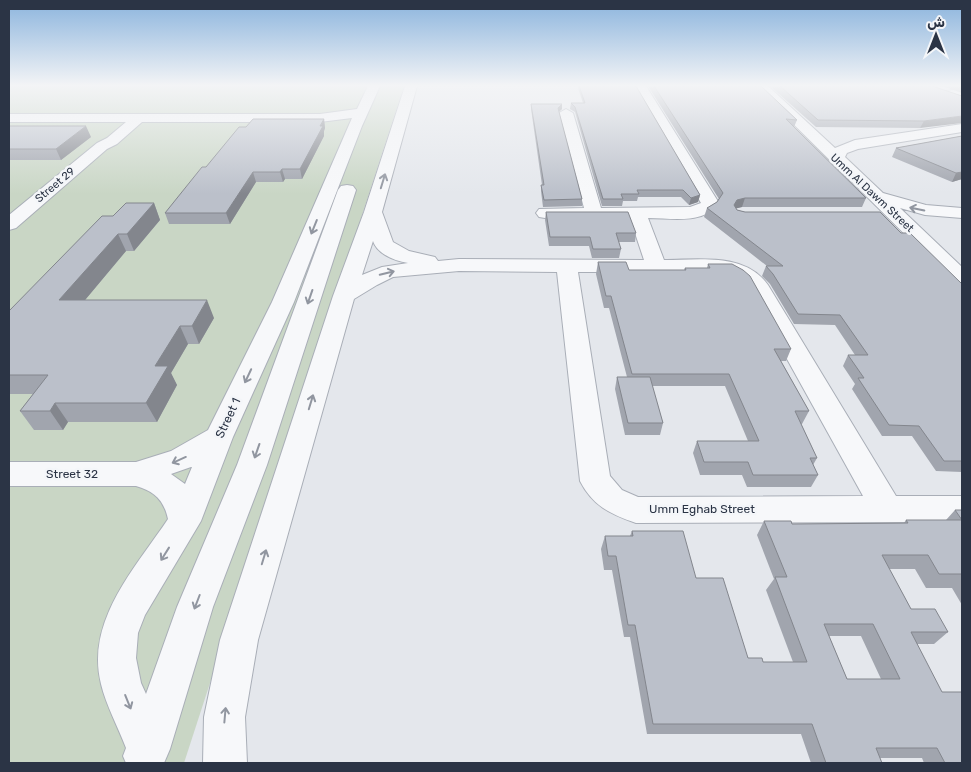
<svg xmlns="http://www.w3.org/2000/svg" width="971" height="772" font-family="Rubik,Vazirmatn,sans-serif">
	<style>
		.green { fill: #c9d6c5 }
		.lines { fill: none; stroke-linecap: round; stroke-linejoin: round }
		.minor-casing { stroke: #a9aeb7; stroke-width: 2 }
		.minor { fill: #f7f8fa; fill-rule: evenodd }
		.wall { fill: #a1a5ae; fill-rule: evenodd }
		.shaded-wall { fill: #83868d }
		.building { fill: #bbc0ca; stroke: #83868d; fill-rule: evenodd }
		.oneway { stroke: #9196a0 }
		.labels { text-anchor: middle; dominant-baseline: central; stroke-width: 5; stroke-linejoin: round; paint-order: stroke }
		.far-street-label { font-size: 11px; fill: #2b3445; stroke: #f4f6f9 }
		.street-label { font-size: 12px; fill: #2b3445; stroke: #f4f6f9 }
	</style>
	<rect width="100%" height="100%" fill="#e4e7ec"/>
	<path class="green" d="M9,86H404L184,763H9Z"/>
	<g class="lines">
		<defs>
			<path id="minor" d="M368,86H380L362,126L294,302L233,437L201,521L145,615L138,633L136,658L141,683L146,694L177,607L237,465L338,190L341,186L347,185L353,186L356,190L267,465L213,607L170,749L164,763H126L123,756L126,748C118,727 106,705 101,684C85,621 136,567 168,519C164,500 154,491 136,486H9V462H136L171,451L208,430L272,302L352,118L320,122H142L117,144L107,149L16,228L9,230V215L97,143L107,138L126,122H9V114H320L357,109ZM192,467L185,484L171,474L191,467Z
				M405,86H417L382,212L393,242L409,251L435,257L438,261L459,259L644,260L630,218H545L539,217L536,213L539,209L584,208L559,113L566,109L573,113L601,208L690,207L701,203L634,86H646L719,203C704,225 672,218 648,218L664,260C699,260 745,252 768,285L896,496H962V522L636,523C610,514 593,506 580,481L557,272L459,271L393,277L377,285L354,299L258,640L245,717L247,763H203L204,717L220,640L333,296L364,212ZM373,241C377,254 395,261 408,263L382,267L362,275ZM578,272H715C728,273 738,276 747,287L863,496L638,497L622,490L610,476Z
				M755,86H768L835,148L855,140L962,124V132L858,149L847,153L845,157L883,193L926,205L962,208V218L925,215L900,208L962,267V284L954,283Z
				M962,89V97L950,98L944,94L946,91Z"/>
		</defs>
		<use href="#minor" class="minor-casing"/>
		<use href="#minor" class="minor"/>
	</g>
	<path class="wall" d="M578,86H636L700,195L698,202L689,205L681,197H638L637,201H623L622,206H602L575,112L570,109L571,103H583L578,88Z
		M648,86H761L797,120L794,127L866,198L862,207H742L736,208L737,210L745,212L901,233L962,284V472L936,471L912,436H882L852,389L855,384L843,366L848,355H855L835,325L794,324L770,284L762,276L766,266H767L704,217L707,208L717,202L719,199Z
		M770,86H932L962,96L920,128L816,127Z
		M942,86H962V93Z
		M531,104L562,109L559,112L582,199V206L543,207L541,191V185H542L531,109Z
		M324,119L325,128L324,131V136L302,179H285L283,182H256L230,224H169L165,213L206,167L246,127Z
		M9,126L91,137L61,160H9Z
		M962,136V179L952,182L892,157L896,148Z
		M154,203L160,220L134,251H126L85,300L214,318L199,344H188L171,373L177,385L157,422H68L63,430H34L20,411L33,394H9V311L113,216Z
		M546,212L636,233L635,242H618L621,249L619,258H592L589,246H549L545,220Z
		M598,262L629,270H684L685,268H707L708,264L791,349L786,361H781L809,411L802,424H801L817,458L813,465L818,475L811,487H747L742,475H700L693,453L697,441H748L725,386H652L663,423L660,435H625L615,389L617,377H627L609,308H604L596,274Z
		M955,510H962V605L952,588H926L915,569H889L911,609L948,632L934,644H917L962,763H924L922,758H880L882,763H811L801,734H647L630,637H624L612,570H604L601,549L605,536H630L632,531L696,578L748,658L763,662H793L766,590L774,579L757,535L764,521L792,524L904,523L906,520H946ZM829,636H861L881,679H847Z"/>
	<path class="shaded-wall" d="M562,104V109L557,113L558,108Z
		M962,116V123L920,128L924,121Z
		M324,119L325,128L324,131V136L302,179L300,169Z
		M86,126L91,137L61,160L56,149Z
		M282,169L285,179L283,182L280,172Z
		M253,172L256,182L230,224L226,213Z
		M962,172V179L952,182L956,173Z
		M700,195L698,202L689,205L691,198Z
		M745,198L742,207L734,209V205L737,200Z
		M154,203L160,220L134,251L127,234Z
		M118,234L126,251L70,318L59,300Z
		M207,300L214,318L199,344L192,326Z
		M180,326L188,344L171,373L177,385L157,422L146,403L155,366Z
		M55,403L68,422L63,430L50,411Z"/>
	<path class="building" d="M579,86H636L700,195L691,198L683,190H637L639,194H621L623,199H603L575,107L571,103H585Z
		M654,86H761L797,120L786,119L866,198H745L737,200L734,205L737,210L745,212H880L901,233H910L962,284V461H944L919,426L889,425L858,378H864L848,355H868L840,315L798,314L773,274L766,266H783L707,208L717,202L723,193Z
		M780,86H932L962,96V116L924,121L818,120Z
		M531,104H562L558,108L582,199L544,200L541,185H544Z
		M253,119H324L320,126H323L300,169H282L280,172H253L226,213H165L202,167H206L239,127H246Z
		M9,126H86L56,149H9Z
		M962,136V172L956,173L896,148Z
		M126,203H154L127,234H118L59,300H207L192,326H180L155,366H168L146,403H55L50,411H20L48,375H9V311L102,216H113Z
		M546,212H628L636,233H616L621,249H593L590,237H550Z
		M598,262H626L629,270H686L685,268H710L708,264H732L743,270L750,276L791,349H774L809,411H795L817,458H810L818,475H753L748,462H704L697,441H759L729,374H632L611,296H606Z
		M617,377H650L663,423H628Z
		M955,510H962V574H939L928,555H882L911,609H935L948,632H911L942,692H962V763H945L937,748H876L882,763H826L812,724H653L635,625H628L616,556H608L605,536H633L632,531H683L696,578H723L748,658H762L763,662H807L775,577H787L764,521H791L792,524L908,523L906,520H962ZM824,624H873L900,679H847Z"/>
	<defs><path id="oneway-shaft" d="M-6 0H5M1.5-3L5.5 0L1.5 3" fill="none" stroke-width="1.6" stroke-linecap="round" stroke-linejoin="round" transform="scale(1.25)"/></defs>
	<g class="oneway">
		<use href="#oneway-shaft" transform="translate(383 181) rotate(-73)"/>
		<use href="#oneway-shaft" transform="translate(917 209) rotate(-168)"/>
		<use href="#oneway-shaft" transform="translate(314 227) rotate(112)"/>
		<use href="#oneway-shaft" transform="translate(387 273) rotate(-14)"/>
		<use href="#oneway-shaft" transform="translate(310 297) rotate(109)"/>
		<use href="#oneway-shaft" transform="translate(248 376) rotate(115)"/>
		<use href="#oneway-shaft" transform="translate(311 402) rotate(-73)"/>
		<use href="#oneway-shaft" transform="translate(257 451) rotate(109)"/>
		<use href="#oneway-shaft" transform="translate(179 460) rotate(156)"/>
		<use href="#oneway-shaft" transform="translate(165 554) rotate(122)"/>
		<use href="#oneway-shaft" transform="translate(264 557) rotate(-73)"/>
		<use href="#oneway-shaft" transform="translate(197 602) rotate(111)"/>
		<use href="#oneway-shaft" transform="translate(128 702) rotate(68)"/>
		<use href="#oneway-shaft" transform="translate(225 715) rotate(-85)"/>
	</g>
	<linearGradient id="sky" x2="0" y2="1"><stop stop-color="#8bb4dd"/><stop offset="0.44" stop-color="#f3f4f6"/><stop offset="1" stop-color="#f3f4f6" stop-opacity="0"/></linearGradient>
	<rect width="971" height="194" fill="url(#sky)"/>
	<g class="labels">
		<g class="far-street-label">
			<text transform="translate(55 185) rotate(-40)">Street 29</text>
			<text transform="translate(872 193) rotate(43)">Umm Al Dawm Street</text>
		</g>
		<g class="street-label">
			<text transform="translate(228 418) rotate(-65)">Street 1</text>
			<text x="72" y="474">Street 32</text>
			<text x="702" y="509">Umm Eghab Street</text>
		</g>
	</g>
	<rect width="971" height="772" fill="none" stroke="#2b3445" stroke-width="20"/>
	<g transform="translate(936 35)" stroke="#f4f6f9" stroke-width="4" paint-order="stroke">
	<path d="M0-4L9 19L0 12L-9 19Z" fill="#2b3445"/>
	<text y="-8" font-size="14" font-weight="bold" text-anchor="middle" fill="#2b3445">ش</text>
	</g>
</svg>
